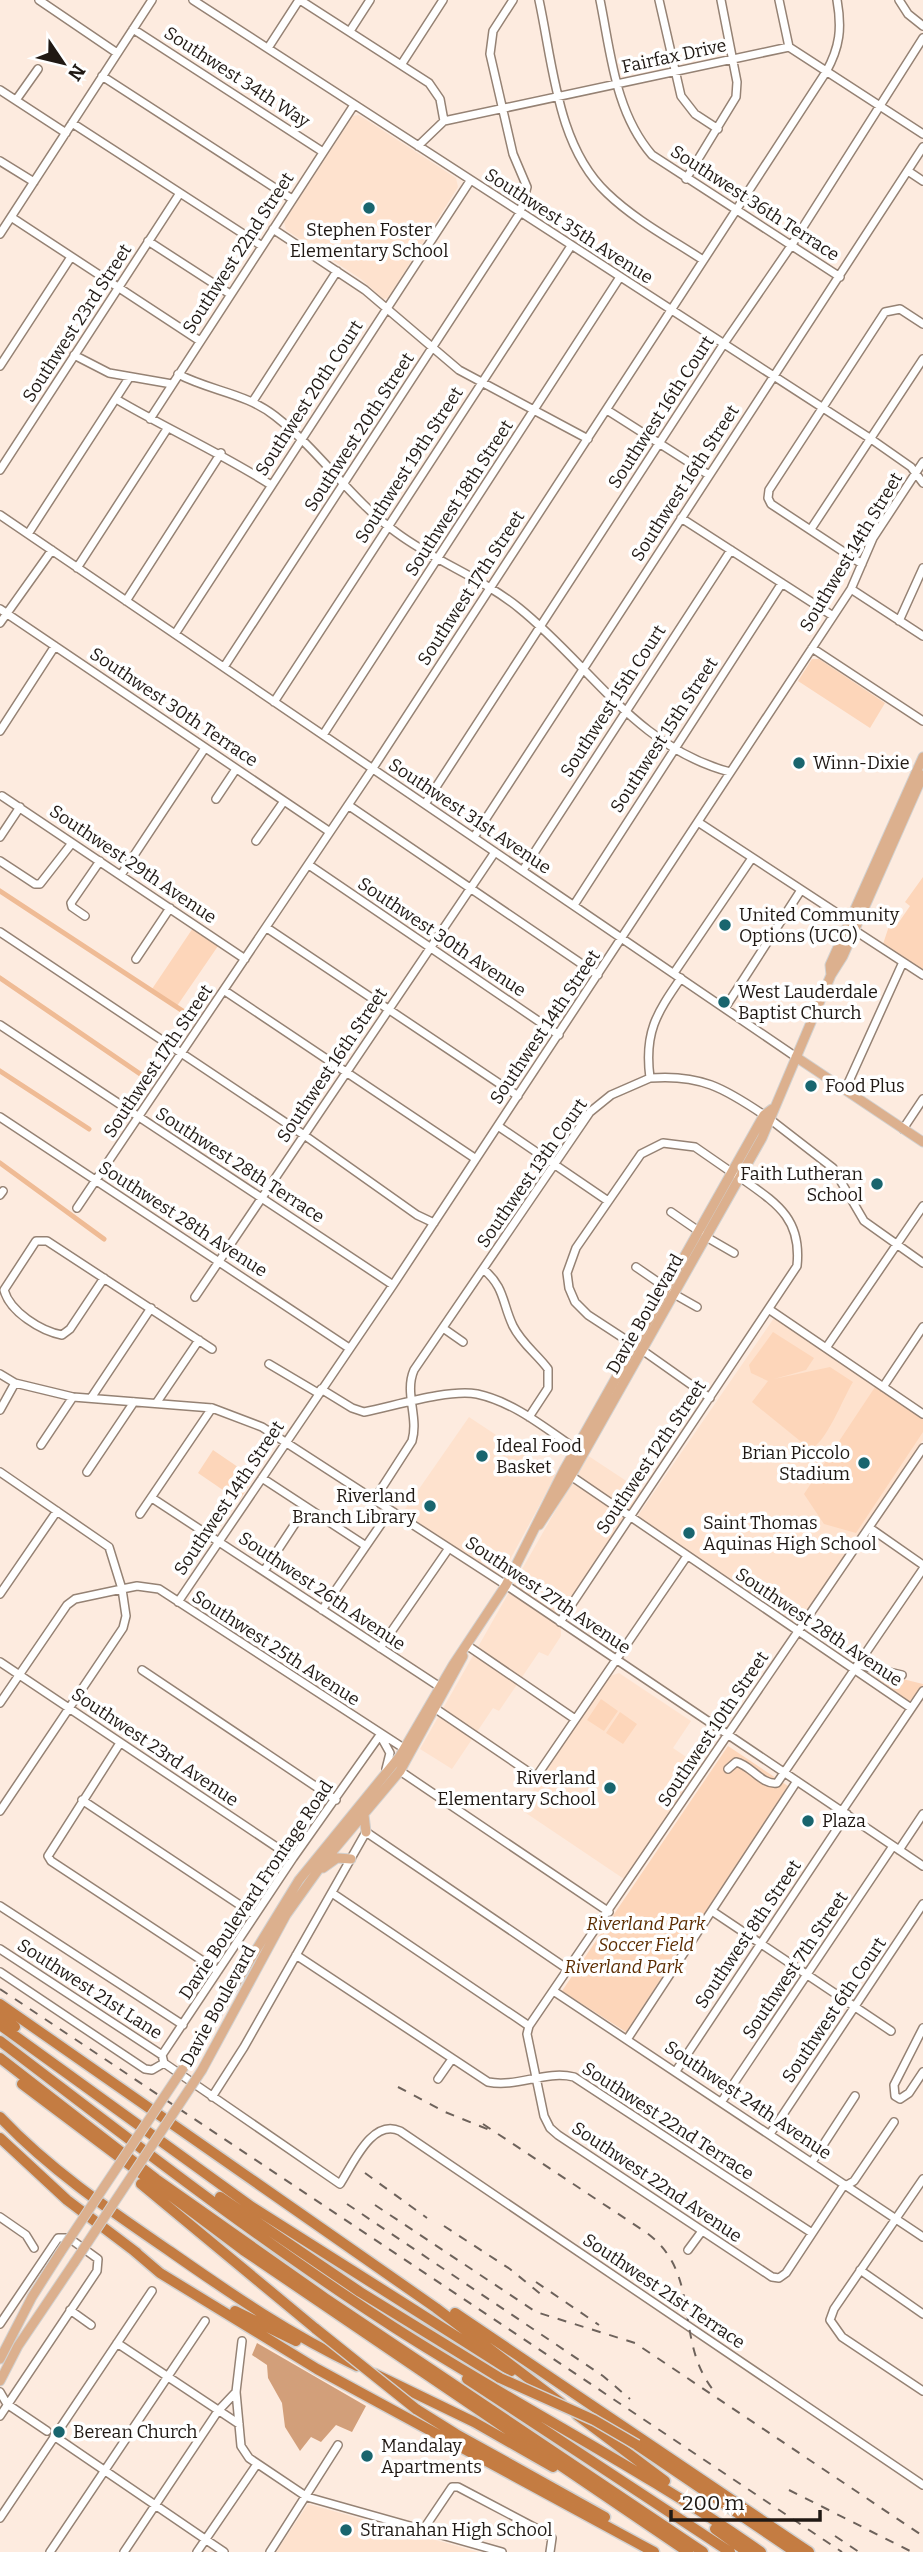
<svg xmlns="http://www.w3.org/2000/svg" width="923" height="2552" font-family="Bitter,serif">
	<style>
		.built { fill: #fee2ce }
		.green { fill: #fdd6ba }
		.forest { fill: #d29f7a }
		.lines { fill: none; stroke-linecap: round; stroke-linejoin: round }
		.canal { stroke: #efbb95; stroke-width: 5 }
		.minor-casing { stroke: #958274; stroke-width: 10 }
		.major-casing { stroke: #d2d1d0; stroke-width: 11 }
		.highway-casing { stroke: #d2d1d0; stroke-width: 13 }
		.minor { stroke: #fff; stroke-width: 7 }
		.major { stroke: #dcb08e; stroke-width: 9 }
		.highway { stroke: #c47c42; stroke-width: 10 }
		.rail { stroke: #6d625b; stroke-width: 2; stroke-dasharray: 9 9; stroke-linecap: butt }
		.major-bridge-casing { stroke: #d2d1d0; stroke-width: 11; stroke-linecap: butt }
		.highway-bridge-casing { stroke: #d2d1d0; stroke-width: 13; stroke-linecap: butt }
		.major-bridge { stroke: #dcb08e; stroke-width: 9 }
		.highway-bridge { stroke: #c47c42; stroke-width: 10 }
		.poi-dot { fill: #19656e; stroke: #fff; stroke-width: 2.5 }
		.labels { text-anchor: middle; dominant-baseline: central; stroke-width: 7; stroke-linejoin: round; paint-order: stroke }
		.street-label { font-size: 18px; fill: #201914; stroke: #fff }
		.poi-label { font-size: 18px; fill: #201914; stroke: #fff; text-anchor: start }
		.park-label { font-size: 18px; font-style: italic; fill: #5b2c00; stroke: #fff }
	</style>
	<rect width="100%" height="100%" fill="#fdebdf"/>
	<path class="built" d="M359,115L456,178L458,187L388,298L383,299L361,279L286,230L284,222L353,116Z
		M774,1318L923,1418V1440L797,1625L637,1517Z
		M469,1417L556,1475L500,1578L403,1512Z
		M587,1455L643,1492L561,1612V1636L548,1656L539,1652L499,1711L493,1708L452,1769L420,1749Z
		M619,1673L691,1721L673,1748L701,1767L624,1879L520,1809L610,1676Z
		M308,2504L326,2509L478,2552H276Z"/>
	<path class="green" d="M812,659H819L885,703L870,728L798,681Z
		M923,877V970L883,944L890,923L899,922L910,906L905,902Z
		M193,928L218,946L177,1006L152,989Z
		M773,1332L814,1358L806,1370L774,1379L830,1367L853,1382C843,1398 826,1444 810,1449L752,1402L768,1381L751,1373L749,1365Z
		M875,1387L923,1418V1432L856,1533L824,1524L804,1494Z
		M213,1450L254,1478L239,1501L198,1473Z
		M866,1670L923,1684V1686L909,1702Z
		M601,1699L618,1711L604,1731L587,1720Z
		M620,1712L637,1724L623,1744L606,1733Z
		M728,1746L788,1786L626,2032L562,1991Z"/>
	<path class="forest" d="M257,2343L366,2406L352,2432L336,2425L321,2442L311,2437L300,2451L285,2427L282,2403L268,2378L267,2365L252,2355Z"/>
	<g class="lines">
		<path class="canal" d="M0,891L195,1019
			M0,978L149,1080
			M0,1071L89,1129
			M0,1163L104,1239"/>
		<defs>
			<path id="minor" d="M39,0L117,53
				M193,0L871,439L911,467L923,483
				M300,0L429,83L440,99L444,121
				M539,0C553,64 557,146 607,193C635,220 671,239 703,260
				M600,0C611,54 615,112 652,155L840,277
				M659,0L681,96L695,114L718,129
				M779,0L789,47
				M899,0L908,14L923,26
				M133,29L323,152
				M350,31L370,0
				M268,48L299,0
				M401,65L443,0
				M102,76L292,199
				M0,90L66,133
				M16,100L38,69
				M72,123L262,246
				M418,146L444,121L789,47L923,134
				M0,161L34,182
				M908,171L923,181
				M686,179L736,97L737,82L721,0
				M11,217L200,341
				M273,229L365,290L459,370L588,439
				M0,234L152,0
				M148,241L230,294
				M74,355L109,373L172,384
				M0,366L71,257
				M178,374C210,391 246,393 275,416C320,451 351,500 397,533C436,562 482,578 519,608C590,665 637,748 730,772
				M116,399C167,429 221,453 271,485
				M253,401L337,271
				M607,410L709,475
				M150,419L354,105
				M0,470L180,193
				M0,515L796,1057
				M681,518L833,616
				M811,529L923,359
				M28,534L129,378
				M862,564L771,504L768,498L769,490L885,312L900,309L923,324
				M77,568L167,429
				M851,589L923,636
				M126,601L221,453
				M0,609L330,832
				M899,621L923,568
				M0,623L52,550
				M175,634L470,181
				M812,648L923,721
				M224,667L520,213L527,187L513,154L490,54L493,31L513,0
				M274,702L571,246
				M0,731L55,646
				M323,735L620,277
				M2,796L245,959
				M216,799L236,769
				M425,804L723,345L791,246L923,38
				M348,805L598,975
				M698,822L849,921
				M0,837L20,807
				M474,837L923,147
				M256,841L284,801
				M0,861L35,884H40L72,843
				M309,865L559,1035
				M523,870L731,550
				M121,875L205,748
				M574,905L782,583
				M85,916L72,907L71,903L100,861
				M267,928L518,1096
				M854,930L923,975
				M0,932L304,1135L417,1215L434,1223
				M136,959L170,908
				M674,973L752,858
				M225,991L476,1159
				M725,1008L801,890
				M0,1025L393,1285
				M650,1078C700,1074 724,1088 764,1115
				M845,1090L903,962
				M0,1117L349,1348
				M771,1120L833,1168L864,1221L923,1263
				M498,1126L608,1201
				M903,1129L923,1099
				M0,1195L3,1191
				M77,1208L373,768L826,72C840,47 842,28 837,0
				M671,1212L700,1232
				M708,1238L734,1253
				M636,1267L668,1289
				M483,1269C505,1287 502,1303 513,1326C522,1344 537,1354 548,1369V1388L529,1417
				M104,1278L70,1329L62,1335C41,1331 10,1312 4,1290L36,1241H47L212,1349
				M674,1294L697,1307
				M195,1297L495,852
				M770,1310L923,1414
				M443,1328L463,1342
				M634,1345L588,1315L575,1302L569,1288L567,1273L576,1248L641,1154L663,1143L695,1147L734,1174
				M826,1348L923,1206
				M642,1350L710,1398
				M269,1364L318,1393
				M0,1374L15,1383L73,1397L212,1408L262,1427L506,1585L923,1866
				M883,1387L923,1327
				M321,1389L352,1408L364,1412C395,1406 447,1389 477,1394C514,1402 545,1428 576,1449
				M91,1398L151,1308
				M157,1402L199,1340
				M0,1410L15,1383
				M41,1445L73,1397
				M0,1472L109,1547L122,1589L137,1586L159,1589L405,1749
				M87,1472L134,1402
				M571,1476L911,1708
				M262,1478L366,1546
				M152,1498L440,1687
				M374,1500L412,1441C419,1417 404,1393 414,1370L590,1112L611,1095L650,1078C644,1033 656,1014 681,978
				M140,1514L212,1408
				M870,1528L923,1565
				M264,1571L306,1507
				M0,1594L57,1511
				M178,1602L393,1285L851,589L873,538L923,462
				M322,1610L390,1511
				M560,1622L797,1266C802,1218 776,1203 741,1178
				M468,1646L575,1719
				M380,1648L449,1548
				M0,1662L293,1858
				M859,1665L902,1675
				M142,1670L336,1800
				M0,1703L67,1605L75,1599L122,1589L126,1616L123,1628L0,1811
				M436,1709L536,1777L687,1556
				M380,1735L390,1753L386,1769
				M120,1743L48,1856L51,1861L218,1971
				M728,1769L736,1762C751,1765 761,1785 777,1783L923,1569
				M400,1771L609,1912
				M82,1800L255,1915
				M842,1811L923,1691
				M899,1850L923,1814
				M332,1893L529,2026L527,2034L544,2116L550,2128L558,2135L772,2277L779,2278L786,2273L842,2188L854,2181L894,2122
				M0,1906L183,2025
				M712,1911L891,2031
				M0,1949L162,2055
				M296,1955L488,2082C517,2088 545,2070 574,2077L812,2233
				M0,1972L145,2069L152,2070L164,2063
				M555,1992L923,2237
				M529,2026L923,1448
				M923,2028L894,2085L895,2096L900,2099L909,2093L923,2072
				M628,2038L797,1781
				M164,2063L340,2184C353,2164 372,2118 400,2131L923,2485
				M164,2063L162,2055L293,1858L380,1735
				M676,2071L847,1814
				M438,2079L452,2059
				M212,2097L244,2047L366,1832L569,1970
				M722,2101L893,1846
				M770,2134L923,1904
				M812,2162L855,2096
				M923,2179L834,2309L830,2320L842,2337L923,2391
				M0,2217L26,2235L34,2248
				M688,2250L702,2231
				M860,2270L923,2314
				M70,2310L91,2325
				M0,2324L58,2238H69L98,2259L97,2271L0,2416
				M242,2341L236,2392L241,2446L249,2458L307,2497L502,2552
				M117,2343L239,2424
				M0,2392L7,2404L47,2431
				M54,2436L224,2552
				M0,2518L152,2291
				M423,2530L452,2487H458L547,2534L552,2538L550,2552
				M50,2552L205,2321
				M124,2552L218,2411L236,2392
				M197,2552L257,2464
				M270,2552L338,2445"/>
			<path id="major" d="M831,975L830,965L923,757
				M796,1057L923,1142
				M539,1525L568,1481L762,1138L831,975L843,956L923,775
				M364,1815L366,1832
				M323,1868L337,1858L351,1859
				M188,2061L299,1880L400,1756L453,1665L506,1585L564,1470L764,1115L772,1109
				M202,2070L286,1915L326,1859L400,1771L463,1656
				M0,2359L32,2297L60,2253
				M0,2381L18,2346L74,2263"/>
			<path id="highway" d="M0,2004L436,2308L561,2403
				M0,2015L15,2027
				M0,2025L252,2207L511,2371
				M0,2041C129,2139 258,2240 395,2328C515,2405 643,2469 761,2552
				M0,2058L156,2179L325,2298L703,2552
				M22,2084L243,2250L688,2552
				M0,2117C50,2170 111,2211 171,2252C231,2294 291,2335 357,2366
				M0,2138L67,2200L137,2253
				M141,2184L316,2329
				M220,2197L360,2292L500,2378
				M133,2250L160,2273L317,2369L654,2552
				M235,2311L296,2341
				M455,2313L809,2552
				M375,2374L474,2422L553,2467
				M467,2379L730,2552
				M416,2409L456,2434L605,2517
				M577,2415L665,2481
				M637,2445L795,2552
				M715,2529L747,2552"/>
		</defs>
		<use href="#minor" class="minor-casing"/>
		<use href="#major" class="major-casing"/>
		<use href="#highway" class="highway-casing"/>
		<use href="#minor" class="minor"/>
		<use href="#major" class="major"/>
		<use href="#highway" class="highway"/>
		<path class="rail" d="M0,1989L842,2552
			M398,2087L445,2112L492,2131
			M483,2124L647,2233C703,2275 673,2340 714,2391
			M365,2173L427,2218
			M347,2204L603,2376L630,2399
			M375,2205L536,2312L635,2343L923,2536
			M444,2226L510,2269L543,2296
			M536,2282L599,2325
			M789,2490L912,2552
			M835,2536L859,2552"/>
		<defs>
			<path id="major-bridge" d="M60,2253L188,2061
				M74,2263L202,2070"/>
			<path id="highway-bridge" d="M316,2329L416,2409
				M500,2378L594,2420L637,2445"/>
		</defs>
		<use href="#major-bridge" class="major-bridge-casing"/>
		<use href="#highway-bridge" class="highway-bridge-casing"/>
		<use href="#major-bridge" class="major-bridge"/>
		<use href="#highway-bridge" class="highway-bridge"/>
	</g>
	<g class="poi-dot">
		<circle cx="369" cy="208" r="7"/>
		<circle cx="799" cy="763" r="7"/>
		<circle cx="725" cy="925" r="7"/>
		<circle cx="724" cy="1002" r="7"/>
		<circle cx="811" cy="1086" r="7"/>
		<circle cx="877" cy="1184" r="7"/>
		<circle cx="482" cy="1456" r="7"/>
		<circle cx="864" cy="1463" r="7"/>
		<circle cx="430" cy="1506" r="7"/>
		<circle cx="689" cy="1533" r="7"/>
		<circle cx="610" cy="1788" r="7"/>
		<circle cx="808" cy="1821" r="7"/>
		<circle cx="59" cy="2432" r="7"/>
		<circle cx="367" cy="2456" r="7"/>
		<circle cx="346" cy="2530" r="7"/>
	</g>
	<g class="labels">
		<g class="street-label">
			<text transform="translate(674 56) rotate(-12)">Fairfax Drive</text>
			<text transform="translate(237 77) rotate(33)">Southwest 34th Way</text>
			<text transform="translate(755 203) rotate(33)">Southwest 36th Terrace</text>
			<text transform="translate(569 226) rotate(33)">Southwest 35th Avenue</text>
			<text transform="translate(238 253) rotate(-57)">Southwest 22nd Street</text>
			<text transform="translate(77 323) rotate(-57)">Southwest 23rd Street</text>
			<text transform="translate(309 398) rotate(-57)">Southwest 20th Court</text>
			<text transform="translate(661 412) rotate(-57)">Southwest 16th Court</text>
			<text transform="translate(359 432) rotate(-57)">Southwest 20th Street</text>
			<text transform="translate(409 465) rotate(-57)">Southwest 19th Street</text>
			<text transform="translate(685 483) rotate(-57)">Southwest 16th Street</text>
			<text transform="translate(459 498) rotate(-57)">Southwest 18th Street</text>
			<text transform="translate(851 552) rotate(-59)">Southwest 14th Street</text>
			<text transform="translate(471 588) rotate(-57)">Southwest 17th Street</text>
			<text transform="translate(613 701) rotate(-57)">Southwest 15th Court</text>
			<text transform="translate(174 707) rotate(34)">Southwest 30th Terrace</text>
			<text transform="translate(664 735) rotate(-57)">Southwest 15th Street</text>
			<text transform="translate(470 816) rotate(34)">Southwest 31st Avenue</text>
			<text transform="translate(133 864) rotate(34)">Southwest 29th Avenue</text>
			<text transform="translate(442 937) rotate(34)">Southwest 30th Avenue</text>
			<text transform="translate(545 1027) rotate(-56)">Southwest 14th Street</text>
			<text transform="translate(158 1061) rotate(-56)">Southwest 17th Street</text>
			<text transform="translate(332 1065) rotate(-56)">Southwest 16th Street</text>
			<text transform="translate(240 1165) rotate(33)">Southwest 28th Terrace</text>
			<text transform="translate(532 1173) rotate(-55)">Southwest 13th Court</text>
			<text transform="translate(183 1219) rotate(33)">Southwest 28th Avenue</text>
			<text transform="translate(645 1314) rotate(-60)">Davie Boulevard</text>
			<text transform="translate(651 1457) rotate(-56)">Southwest 12th Street</text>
			<text transform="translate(229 1498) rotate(-56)">Southwest 14th Street</text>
			<text transform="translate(322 1591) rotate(34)">Southwest 26th Avenue</text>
			<text transform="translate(548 1595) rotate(34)">Southwest 27th Avenue</text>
			<text transform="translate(819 1627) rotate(34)">Southwest 28th Avenue</text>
			<text transform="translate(276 1648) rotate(33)">Southwest 25th Avenue</text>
			<text transform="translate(713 1729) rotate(-56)">Southwest 10th Street</text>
			<text transform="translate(155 1747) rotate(34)">Southwest 23rd Avenue</text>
			<text transform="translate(256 1890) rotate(-56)">Davie Boulevard Frontage Road</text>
			<text transform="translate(748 1934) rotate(-56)">Southwest 8th Street</text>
			<text transform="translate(795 1965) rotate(-56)">Southwest 7th Street</text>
			<text transform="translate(90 1989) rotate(33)">Southwest 21st Lane</text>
			<text transform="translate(218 2006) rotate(-61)">Davie Boulevard</text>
			<text transform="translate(834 2010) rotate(-56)">Southwest 6th Court</text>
			<text transform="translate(748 2100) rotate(34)">Southwest 24th Avenue</text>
			<text transform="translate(668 2121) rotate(33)">Southwest 22nd Terrace</text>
			<text transform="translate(657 2182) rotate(34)">Southwest 22nd Avenue</text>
			<text transform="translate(664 2291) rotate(34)">Southwest 21st Terrace</text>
		</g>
		<g class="poi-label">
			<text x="369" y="230" text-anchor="middle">Stephen Foster<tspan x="369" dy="21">Elementary School</tspan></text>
			<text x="813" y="763">Winn-Dixie</text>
			<text x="739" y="915">United Community<tspan x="739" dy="21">Options (UCO)</tspan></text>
			<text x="738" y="992">West Lauderdale<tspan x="738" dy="21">Baptist Church</tspan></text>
			<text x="825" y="1086">Food Plus</text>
			<text x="863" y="1174" text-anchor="end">Faith Lutheran<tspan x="863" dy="21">School</tspan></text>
			<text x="496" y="1446">Ideal Food<tspan x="496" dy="21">Basket</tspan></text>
			<text x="850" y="1453" text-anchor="end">Brian Piccolo<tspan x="850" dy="21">Stadium</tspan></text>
			<text x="416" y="1496" text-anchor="end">Riverland<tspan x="416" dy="21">Branch Library</tspan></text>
			<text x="703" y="1523">Saint Thomas<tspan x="703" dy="21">Aquinas High School</tspan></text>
			<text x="596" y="1778" text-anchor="end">Riverland<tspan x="596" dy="21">Elementary School</tspan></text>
			<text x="822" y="1821">Plaza</text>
			<text x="73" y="2432">Berean Church</text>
			<text x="381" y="2446">Mandalay<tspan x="381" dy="21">Apartments</tspan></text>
			<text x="360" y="2530">Stranahan High School</text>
		</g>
		<g class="park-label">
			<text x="646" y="1924">Riverland Park<tspan x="646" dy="21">Soccer Field</tspan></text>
			<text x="624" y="1967">Riverland Park</text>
		</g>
	</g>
	<g transform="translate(63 63) rotate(125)" stroke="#ffffff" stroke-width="5" paint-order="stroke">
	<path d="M0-5L12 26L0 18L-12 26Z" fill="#201914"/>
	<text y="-10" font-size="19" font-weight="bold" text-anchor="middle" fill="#201914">N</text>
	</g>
	<path d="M671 2510v10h149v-10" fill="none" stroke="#201914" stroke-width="3.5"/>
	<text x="682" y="2510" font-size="21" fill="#201914" stroke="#ffffff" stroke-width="5" paint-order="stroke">200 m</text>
</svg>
